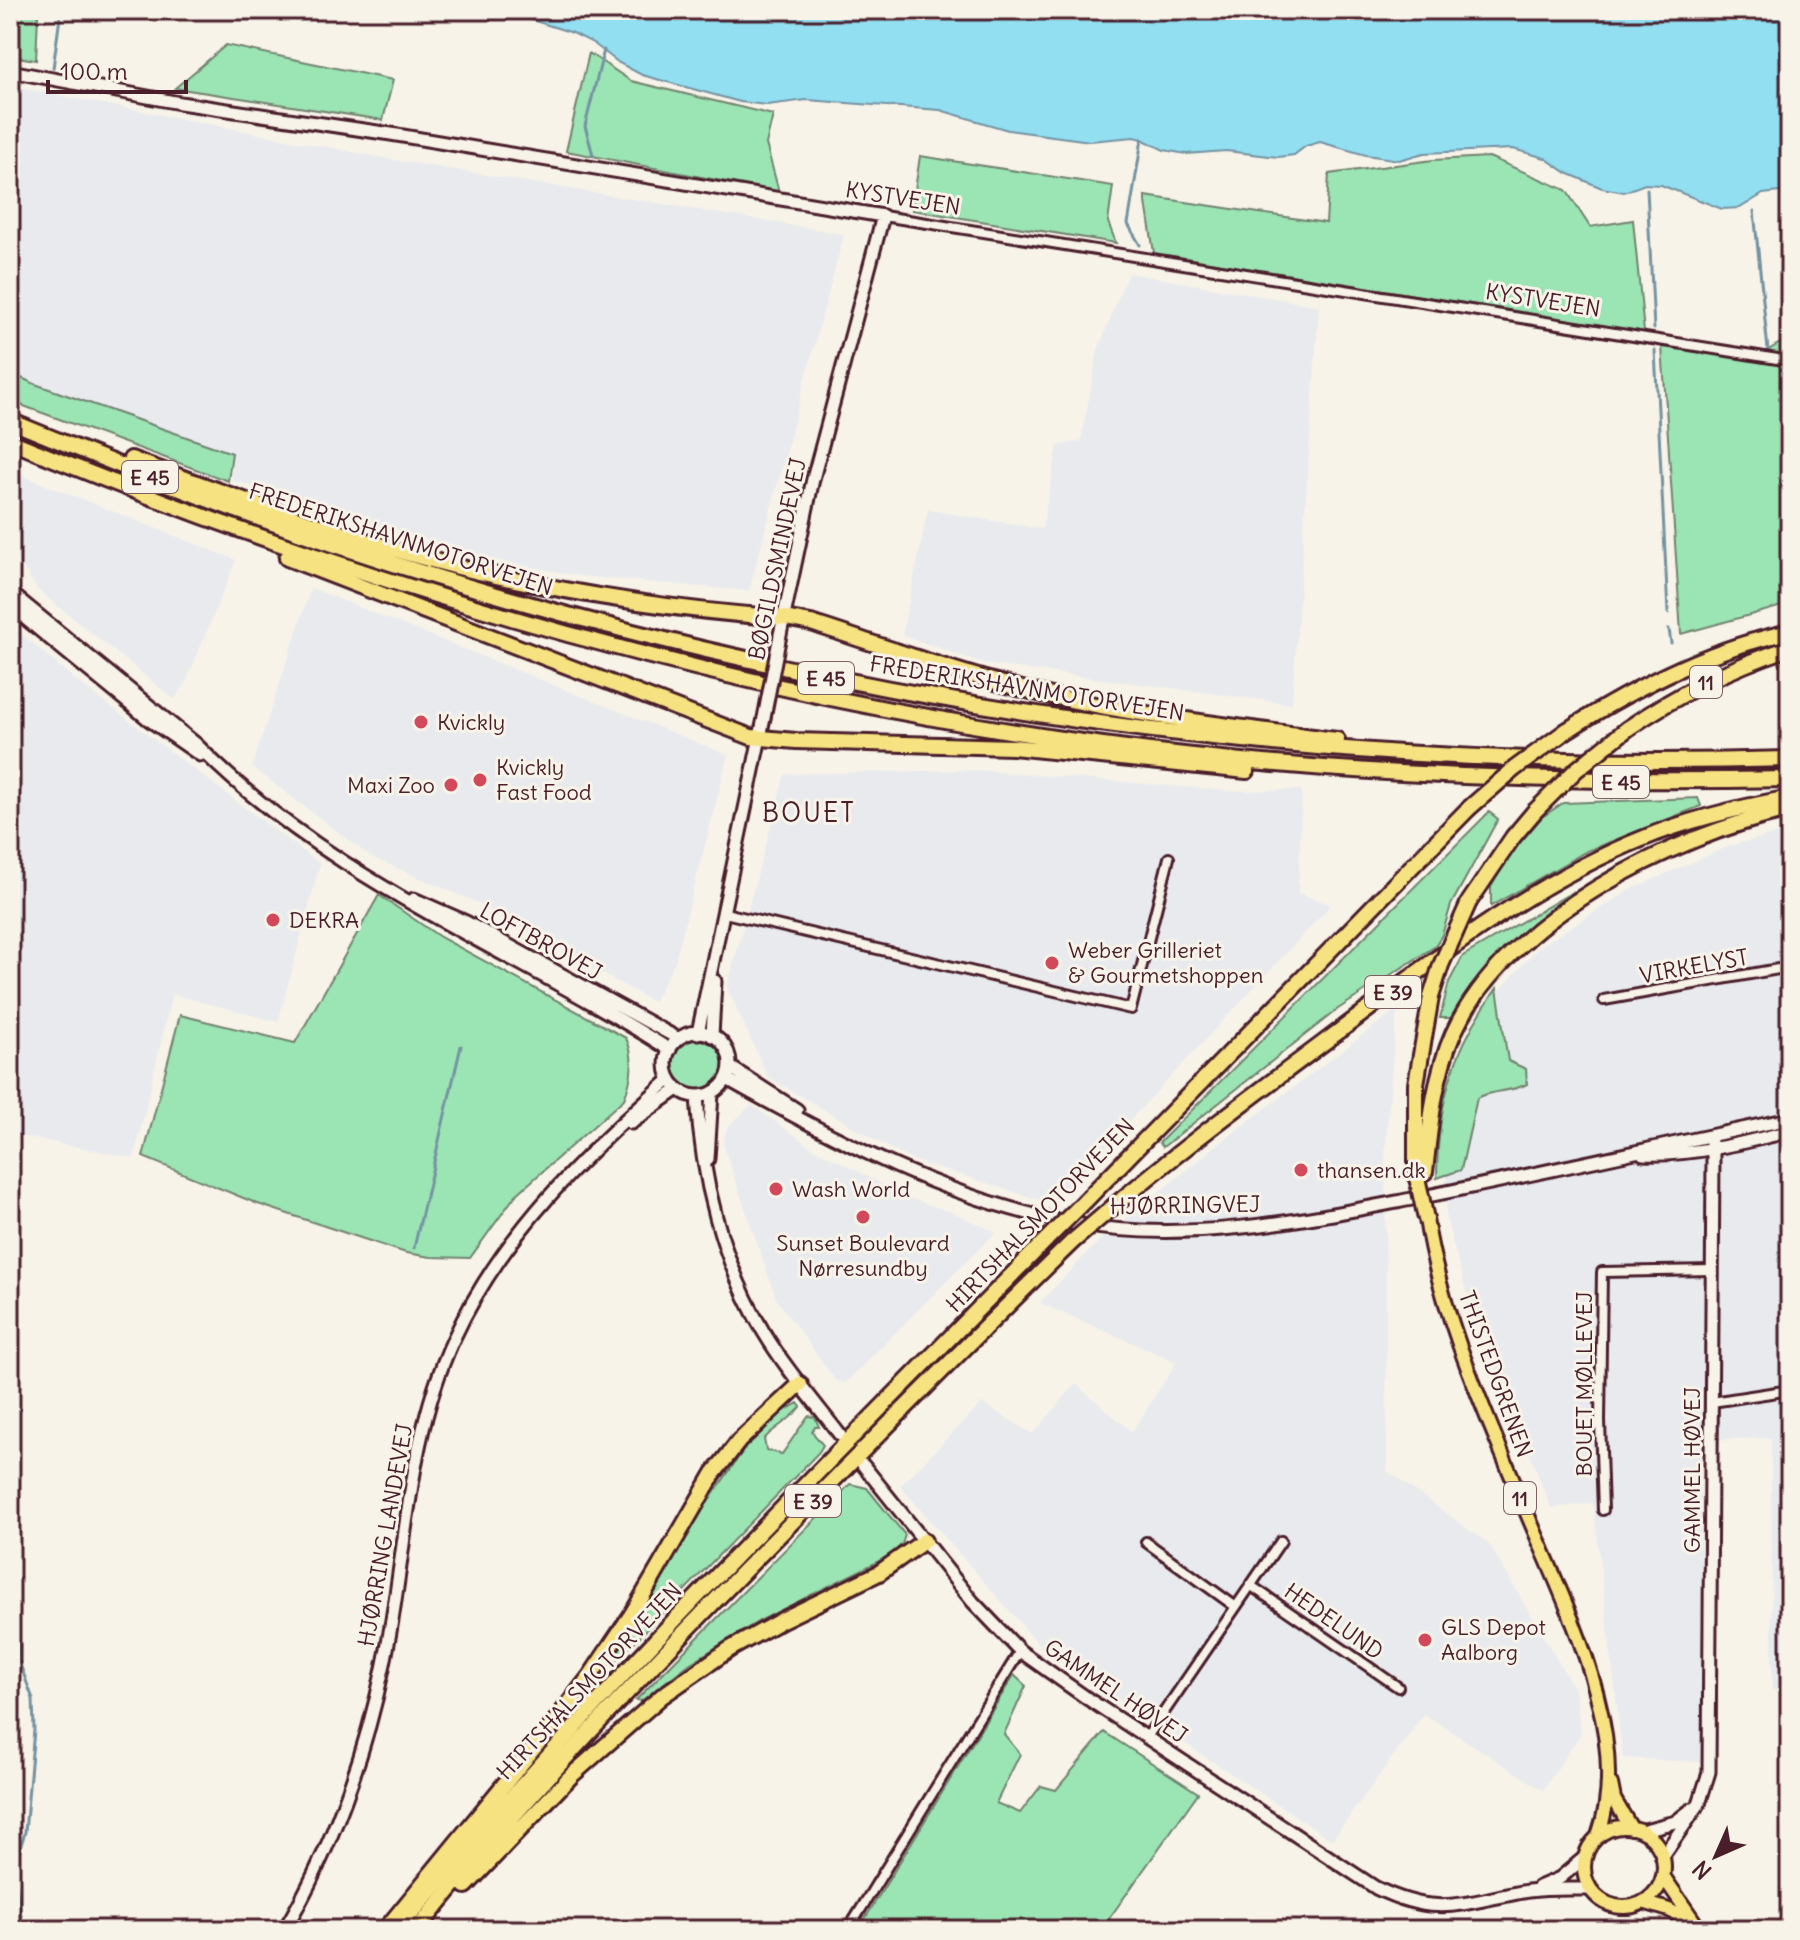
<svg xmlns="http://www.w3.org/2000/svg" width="1800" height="1940" font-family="Delius,sans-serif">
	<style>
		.built { fill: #e8eaee }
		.green { fill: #9be4b3; stroke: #72826f; stroke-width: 2 }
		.water { fill: #91dff1; stroke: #7592a2; stroke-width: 2 }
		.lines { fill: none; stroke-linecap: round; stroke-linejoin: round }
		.stream { stroke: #7592a2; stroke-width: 3 }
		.street-casing { stroke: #4a1f2b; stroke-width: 14 }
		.secondary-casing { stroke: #4a1f2b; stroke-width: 17 }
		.primary-casing { stroke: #4a1f2b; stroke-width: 18 }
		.highway-casing { stroke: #4a1f2b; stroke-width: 20 }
		.street { stroke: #f7f3e8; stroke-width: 8 }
		.secondary { stroke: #f7f3e8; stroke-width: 11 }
		.primary { stroke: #f6e281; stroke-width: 12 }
		.highway { stroke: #f6e281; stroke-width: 14 }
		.secondary-bridge-casing { stroke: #4a1f2b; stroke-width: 17; stroke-linecap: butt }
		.highway-bridge-casing { stroke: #4a1f2b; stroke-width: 20; stroke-linecap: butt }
		.secondary-bridge { stroke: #f7f3e8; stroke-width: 11 }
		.highway-bridge { stroke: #f6e281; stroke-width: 14 }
		.poi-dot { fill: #d1495b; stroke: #f7f3e8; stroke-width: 3 }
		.labels { text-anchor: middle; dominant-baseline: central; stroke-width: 6; stroke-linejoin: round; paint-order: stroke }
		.shield { fill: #f7f3e8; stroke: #7e5f64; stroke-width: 2 }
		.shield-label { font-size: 20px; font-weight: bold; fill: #4a1f2b }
		.street-label { font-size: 22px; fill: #4a1f2b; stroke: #f7f3e8 }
		.poi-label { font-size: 22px; fill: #4a1f2b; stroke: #f7f3e8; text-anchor: start }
		.quarter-label { font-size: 26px; letter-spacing: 2px; fill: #4a1f2b; stroke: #f7f3e8 }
	</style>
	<rect width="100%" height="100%" fill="#f7f3e8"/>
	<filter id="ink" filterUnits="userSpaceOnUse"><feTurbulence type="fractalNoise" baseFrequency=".0125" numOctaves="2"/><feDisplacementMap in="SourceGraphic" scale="16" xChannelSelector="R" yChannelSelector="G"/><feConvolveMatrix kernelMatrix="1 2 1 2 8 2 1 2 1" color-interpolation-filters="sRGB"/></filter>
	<g filter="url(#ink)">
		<path class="built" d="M10,86L389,159L844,234L749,591L579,576L491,559L232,480V453L35,384L10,373Z
			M1128,273L1319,306L1292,704L985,664L902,635L928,510L1042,529L1058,446L1081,441L1098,350Z
			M10,471L236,560L184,687L174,699L38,590L21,564L10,554Z
			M311,588L728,755L675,961L653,1002L474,901L371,857L252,767Z
			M10,624L74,679L320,864L278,1022L172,994L134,1158L10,1134Z
			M976,770L1231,791L1302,790L1298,893L1331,905L1052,1204L907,1158L768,1077L727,987L785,774Z
			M1790,831V1690L1772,1691L1771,1438L1701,1440V1762L1623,1758L1593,1503L1551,1508L1464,1284L1446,1217L1447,1155L1493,998L1539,947L1630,890L1729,846Z
			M1397,1009L1385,1153L1387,1471L1489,1544L1575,1690L1581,1733L1543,1790L1424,1714L1332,1840L1046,1652L900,1486L982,1403L1033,1434L1076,1384L1132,1432L1177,1362L1040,1303L1099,1241L1216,1146Z
			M751,1105L810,1146L906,1197L954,1213L996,1232L845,1383L835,1380L776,1298L723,1144L727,1128Z"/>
		<path class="green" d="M10,10L38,15L36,60L10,56Z
			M226,45L393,80L383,120L175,88Z
			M589,53L631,81L773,115L766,144L779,192L566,151Z
			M920,156L1113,186L1108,222L1116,243L912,210Z
			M1489,157L1566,190L1590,227L1633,220L1644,332L1154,253L1145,196L1326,223L1329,174L1433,160Z
			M1790,337V604L1681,634L1662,346L1752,360Z
			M10,373L35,384L232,453L228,481L10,401Z
			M1698,798L1701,806L1587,851L1491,906V887L1510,854L1542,817L1563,803Z
			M1489,812L1498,819L1451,905L1442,935L1434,947L1338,1009L1163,1147L1159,1143Z
			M1574,891C1523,931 1487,960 1454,1018H1440L1449,982L1463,956Z
			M379,895L440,937L626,1038C635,1057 632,1080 624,1099L515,1196L470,1258L431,1257L406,1253L258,1204L143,1157L180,1015L295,1043Z
			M1497,988L1508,1061L1526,1069L1527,1084C1510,1093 1493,1089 1477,1098L1461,1170L1437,1178C1437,1103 1453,1049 1497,988Z
			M673 1065a25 25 0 1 1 50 0a25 25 0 1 1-50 0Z
			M798,1403L801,1407C791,1420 776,1426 764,1439L766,1450L782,1454L808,1416L815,1417L819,1427H815L812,1432L823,1445L819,1452L616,1661L613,1659L704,1508L745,1448L767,1421Z
			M850,1484L867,1488L905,1535L902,1544L891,1555L759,1621L689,1664L641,1701L636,1700Z
			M1014,1675L1026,1686L1004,1734L1020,1754L996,1803L1020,1813L1041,1786L1056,1790L1104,1732L1198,1793L1101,1930H858Z"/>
		<path class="water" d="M500,10H1790V191L1763,194L1740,208L1722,209L1661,185L1645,184L1624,192L1602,188L1567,173L1545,158L1513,149L1424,153L1399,160L1366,155L1320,142L1306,146L1294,155L1278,157L1226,151L1186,154L1164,150L1142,139L1134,137L1090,141L1008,130L940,110L807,100L767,105L740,102L642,75L619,63L593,43L573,33Z"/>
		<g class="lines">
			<path class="stream" d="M53,68L61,10
				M593,155L585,126L604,50
				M1647,189L1654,329
				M1754,211L1768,350
				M1140,245L1128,224L1142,139
				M1655,350L1668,613
				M1669,629L1671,643
				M414,1248L461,1046
				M10,1631L17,1637L19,1647L18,1659L33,1699L34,1730L25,1832L14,1868L23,1930"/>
			<defs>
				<path id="street" d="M883,216L1790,361
					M725,913L1131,1009L1169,858
					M1604,1000L1790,967
					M1712,1402L1790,1390
					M1603,1510L1600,1421L1602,1272L1713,1270
					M1146,1542L1236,1607
					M1250,1585L1398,1687
					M1147,1737L1281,1541
					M848,1930L1020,1651"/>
				<path id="secondary" d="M10,71L180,103L391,134L883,216L813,479L780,635
					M10,592L196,744C330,881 512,949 670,1050
					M10,606L148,719L200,755
					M414,899L466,922L679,1039
					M666 1064a32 32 0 1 1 64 0a32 32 0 1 1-64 0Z
					M698,1033L764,718
					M712,1036L715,981
					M730,1067L797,1110
					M727,1079C837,1141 951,1201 1076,1224C1188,1244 1303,1220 1412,1199C1538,1174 1664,1145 1790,1119
					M697,1096C701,1177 722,1261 763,1331C785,1368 814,1401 840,1435
					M631,1123L678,1089
					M1643,1154C1691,1156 1743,1143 1790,1131
					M708,1159L712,1093
					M863,1465L973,1602L1020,1651L1088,1699L1376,1888C1440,1919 1463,1902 1528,1891C1548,1888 1570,1889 1590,1889
					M1641,1831L1675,1822L1692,1809
					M1662,1857L1699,1804L1709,1772L1713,1156L1710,1136
					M1539,1887L1560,1878L1584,1858
					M284,1930C331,1852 366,1752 384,1664C407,1555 406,1441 454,1338C502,1234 585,1154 670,1079"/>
				<path id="primary" d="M1426,1219C1442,1319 1486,1414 1524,1506C1562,1599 1635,1735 1598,1836
					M1611,1784L1614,1799L1631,1828
					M1584 1867a40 40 0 1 1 80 0a40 40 0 1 1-80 0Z
					M1663,1876L1700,1930
					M1643,1902L1669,1910L1692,1922"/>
				<path id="highway" d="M10,421C137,473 266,524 397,565C852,708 1313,774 1790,759
					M10,441C361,586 727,694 1103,745C1331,776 1560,784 1790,779
					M131,459C248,502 374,549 496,576C591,597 688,611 785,618L811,623C873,643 934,665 996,682C1107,713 1224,725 1337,740
					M287,558L751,737L796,741L1013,747L1247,771
					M1627,729C1678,694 1731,667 1790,648
					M1566,731C1633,688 1711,648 1790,632
					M1469,902L1513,837L1534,812
					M1425,1172C1430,1126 1434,1077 1453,1034C1505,919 1672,835 1790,810
					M1416,1173V1084L1431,997
					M1085,1201L1468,809
					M1114,1206C1185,1146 1259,1091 1334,1035C1431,962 1531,883 1644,838C1690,819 1742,807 1790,798
					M466,1886L572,1775L662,1696L730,1649L782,1620L879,1573L924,1541
					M385,1930L543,1737L591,1675L632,1614L714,1473L739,1441L800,1384
					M398,1930C599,1686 826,1465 1047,1239
					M417,1930C518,1804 630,1688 743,1572C852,1461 961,1350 1072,1242"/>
			</defs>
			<use href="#street" class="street-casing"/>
			<use href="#secondary" class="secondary-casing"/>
			<use href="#primary" class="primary-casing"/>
			<use href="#highway" class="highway-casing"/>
			<use href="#street" class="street"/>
			<use href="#secondary" class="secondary"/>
			<use href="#primary" class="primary"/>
			<use href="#highway" class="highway"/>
			<defs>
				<path id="secondary-bridge" d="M764,718L780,635"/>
				<path id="highway-bridge" d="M1468,809L1514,769L1566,731
					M1534,812L1576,770L1627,729
					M1431,997L1441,965L1469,902
					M1416,1173L1426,1219
					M1047,1239L1085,1201
					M1072,1242L1114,1206"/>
			</defs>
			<use href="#secondary-bridge" class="secondary-bridge-casing"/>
			<use href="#highway-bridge" class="highway-bridge-casing"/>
			<use href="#secondary-bridge" class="secondary-bridge"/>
			<use href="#highway-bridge" class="highway-bridge"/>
		</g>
	</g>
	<g class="poi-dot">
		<circle cx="421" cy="722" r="8"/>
		<circle cx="480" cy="780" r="8"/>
		<circle cx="451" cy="785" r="8"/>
		<circle cx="273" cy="920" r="8"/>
		<circle cx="1052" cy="963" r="8"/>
		<circle cx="1301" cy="1170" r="8"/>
		<circle cx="776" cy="1189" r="8"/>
		<circle cx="863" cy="1217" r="8"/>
		<circle cx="1425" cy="1640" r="8"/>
	</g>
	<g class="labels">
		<g class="shield">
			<rect x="122" y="461" width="56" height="32" rx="6"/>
			<rect x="798" y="662" width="56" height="32" rx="6"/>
			<rect x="1690" y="666" width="32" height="32" rx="6"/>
			<rect x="1593" y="766" width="56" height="32" rx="6"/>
			<rect x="1365" y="976" width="56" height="32" rx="6"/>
			<rect x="1504" y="1482" width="32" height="32" rx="6"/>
			<rect x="785" y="1485" width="56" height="32" rx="6"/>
		</g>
		<g class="shield-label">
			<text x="150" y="477">E 45</text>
			<text x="826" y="678">E 45</text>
			<text x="1706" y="682">11</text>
			<text x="1621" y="782">E 45</text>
			<text x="1393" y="992">E 39</text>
			<text x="1520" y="1498">11</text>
			<text x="813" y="1501">E 39</text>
		</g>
		<g class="street-label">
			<text transform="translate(903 198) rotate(9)">KYSTVEJEN</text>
			<text transform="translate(1543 300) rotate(9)">KYSTVEJEN</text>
			<text transform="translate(401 539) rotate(18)">FREDERIKSHAVNMOTORVEJEN</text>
			<text transform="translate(777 559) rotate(-78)">BØGILDSMINDEVEJ</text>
			<text transform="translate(1027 688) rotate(9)">FREDERIKSHAVNMOTORVEJEN</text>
			<text transform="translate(541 941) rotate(29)">LOFTBROVEJ</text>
			<text transform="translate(1694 966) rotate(-10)">VIRKELYST</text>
			<text transform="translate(1185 1205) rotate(-1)">HJØRRINGVEJ</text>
			<text transform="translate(1040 1215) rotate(-46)">HIRTSHALSMOTORVEJEN</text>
			<text transform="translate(1496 1374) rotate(70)">THISTEDGRENEN</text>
			<text transform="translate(1584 1384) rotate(-90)">BOUET MØLLEVEJ</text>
			<text transform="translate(1692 1470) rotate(-90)">GAMMEL HØVEJ</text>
			<text transform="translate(385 1535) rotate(-80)">HJØRRING LANDEVEJ</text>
			<text transform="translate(1334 1621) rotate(35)">HEDELUND</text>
			<text transform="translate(589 1681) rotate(-47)">HIRTSHALSMOTORVEJEN</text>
			<text transform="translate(1116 1691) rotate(34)">GAMMEL HØVEJ</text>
		</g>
		<g class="poi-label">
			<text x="437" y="722">Kvickly</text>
			<text x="496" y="767">Kvickly<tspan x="496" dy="25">Fast Food</tspan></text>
			<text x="435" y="785" text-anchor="end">Maxi Zoo</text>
			<text x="289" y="920">DEKRA</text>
			<text x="1068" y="950">Weber Grilleriet<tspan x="1068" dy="25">&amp; Gourmetshoppen</tspan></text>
			<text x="1317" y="1170">thansen.dk</text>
			<text x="792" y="1189">Wash World</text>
			<text x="863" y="1243" text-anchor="middle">Sunset Boulevard<tspan x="863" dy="25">Nørresundby</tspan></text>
			<text x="1441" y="1627">GLS Depot<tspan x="1441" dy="25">Aalborg</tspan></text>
		</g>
		<g class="quarter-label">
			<text x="809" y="812">BOUET</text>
		</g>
	</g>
	<rect width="1800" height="1940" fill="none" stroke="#f7f3e8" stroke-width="40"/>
	<rect x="20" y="20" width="1760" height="1900" fill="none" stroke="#4a1f2b" stroke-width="3" filter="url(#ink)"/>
	<g transform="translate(1716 1856) rotate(225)" stroke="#f7f3e8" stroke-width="6" paint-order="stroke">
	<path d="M0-6L14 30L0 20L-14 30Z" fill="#4a1f2b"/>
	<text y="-12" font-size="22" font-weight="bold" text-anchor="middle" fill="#4a1f2b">N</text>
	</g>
	<path d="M48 80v12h138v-12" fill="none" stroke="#4a1f2b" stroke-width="4"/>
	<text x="60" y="80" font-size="24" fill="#4a1f2b" stroke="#f7f3e8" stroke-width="6" paint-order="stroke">100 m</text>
</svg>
